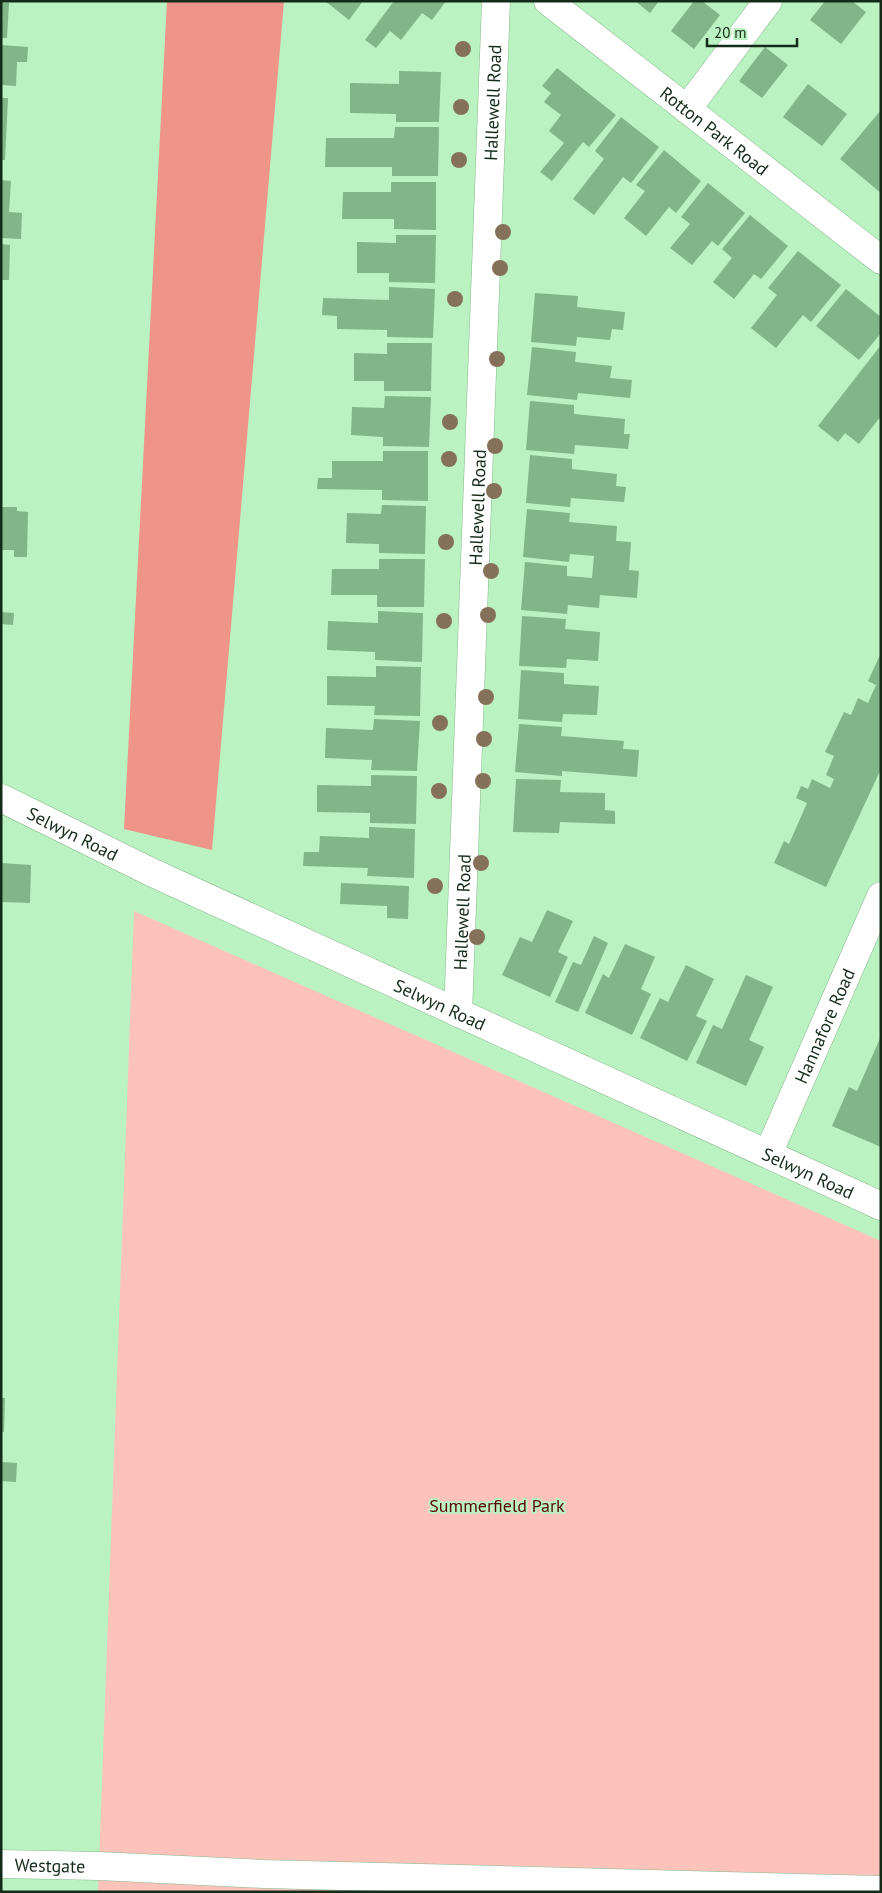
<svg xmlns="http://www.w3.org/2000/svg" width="882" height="1893" font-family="'PT Sans',sans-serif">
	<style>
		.green { fill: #fdc3ba }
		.forest { fill: #ef9488 }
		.building { fill: #81b688 }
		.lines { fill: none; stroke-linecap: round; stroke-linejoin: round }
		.minor-casing { stroke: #84b98a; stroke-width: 29 }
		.major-casing { stroke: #84b98a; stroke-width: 29 }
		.minor { stroke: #fff; stroke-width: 28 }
		.major { stroke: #fff; stroke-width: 28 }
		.tree { fill: #85705a }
		.labels { text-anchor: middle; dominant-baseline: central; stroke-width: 4; stroke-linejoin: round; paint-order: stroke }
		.street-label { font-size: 18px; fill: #152b19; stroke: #bbf2c1 }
		.park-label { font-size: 18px; fill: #580505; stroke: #bbf2c1 }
	</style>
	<rect width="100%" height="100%" fill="#bbf2c1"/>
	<path class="green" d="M134,911L881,1241V1892H98Z"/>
	<path class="forest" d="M167,1H284L212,850L124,829Z"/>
	<path class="building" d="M325,1H363L349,20Z
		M394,1H446L432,20L422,13L401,40L390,31L376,48L365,40Z
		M635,1H659L650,13Z
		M694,1H702L720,15L694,49L671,31Z
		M825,1H852L866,12L841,44L810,20Z
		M1,3H9L7,38H1Z
		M1,45L28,47L27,62H17L16,86L1,85Z
		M765,47L788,65L762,98L739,81Z
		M557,68L616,115L589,147L583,142L552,181L540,172L564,143L549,131L561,115L544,102L551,93L542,86Z
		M399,71L441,72L439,122H396V114L350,113V83L399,84Z
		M808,84L847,114L822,146L783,117Z
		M1,98H8L5,160H1Z
		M881,110V193L840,159Z
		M621,117L659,147L631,183L623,177L594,215L573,199L604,159L595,151Z
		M395,127H439L438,176H392V167H325L326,138H394Z
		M664,150L701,181L676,213L669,207L646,236L624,218L645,191L636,185Z
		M1,180L11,181L9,212L22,213L21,239L1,238Z
		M391,182H436V230L394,229V219H342L343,192H391Z
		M708,183L745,213L718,246L712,241L692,265L670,248L690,224L681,217Z
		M750,215L788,246L761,279L754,274L734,299L713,282L732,258L722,249Z
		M396,235H436L435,283L389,282V273H357V242L396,243Z
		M1,244L10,245L9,280H1Z
		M798,251L841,285L811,322L803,315L776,348L751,328L777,295L768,288Z
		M389,287L435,289L433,338L387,337V330L337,329V316L322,315L323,298L389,300Z
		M846,289L881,317V333L859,360L816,326Z
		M535,293L578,296L577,307L625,312L623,330L612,329L610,340L577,337L576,346L531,342Z
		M387,343H432L431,391H384V381H354V353L387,354Z
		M881,345V416L859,444L845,433L838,442L818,426Z
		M532,347L576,352L575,362L612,366L610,378L632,380L630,398L578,393L577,400L527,395Z
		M385,396L431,397L429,447L383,446V437L351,435L352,407L384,408Z
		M530,401L574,405V414L625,419L624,434H630L628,449L575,445L574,454L526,450Z
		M383,451H428V501L382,500V490L317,489L318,478H332V461H383Z
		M530,455L572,459V469L617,474L616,486L626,487L624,502L571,498L570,507L526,503Z
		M382,505L426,506L425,554L379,553V544L346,543L347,513L381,514Z
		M1,507H17V511L28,512L27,557H14V550H1Z
		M527,509L570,513L569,522L617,526L616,541L631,542L629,570L639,571L637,598L600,595L599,608L568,605L567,614L521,610L525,562L567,566V576L592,578L594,556L570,554L569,562L523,557Z
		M379,559H425L424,607H377V595H331L332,569H379Z
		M378,611L423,613L422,662L375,660V652L327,650L328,621L378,623Z
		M1,612L14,613L13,625L1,624Z
		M522,616L566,619L565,629L600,632L598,661L567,659L566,668L519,666Z
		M881,653V769L826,887L774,863L784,841L789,844L807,803L796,798L801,786L808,789L812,779L830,788L834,779L826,775L834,756L825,752L844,712L851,715L858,698L868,703L876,685L868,681Z
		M376,666L421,667L420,716L374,715L375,706L327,705V676L376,677Z
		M521,670L564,673V684L599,686L597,715L563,714L562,722L518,719Z
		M374,719L420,721L417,771L371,770L372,760L325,758L326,728L373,730Z
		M519,724L562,727L561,736L624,741L623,749L639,750L637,777L562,771V776L515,772Z
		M371,775L417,776L416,824L370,823V813L317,812V785L371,786Z
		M516,779L561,780L560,792L605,793V810L615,811V824L560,822L559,833L513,832Z
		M369,827L415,829L414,878L367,876L368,868L303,866L304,852H319L320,836L369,838Z
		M1,863L31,865L30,903L1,902Z
		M341,883L409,886L408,919L387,918V906L340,904Z
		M547,910L573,921L558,952L568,957L550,997L502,975L520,937L532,942Z
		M594,936L608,943L578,1012L555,1002L573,962L581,965Z
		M625,944L655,957L641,989L651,994L632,1035L585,1013L603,974L609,978Z
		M686,965L714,979L696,1016L707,1021L687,1061L640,1038L660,998L668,1002Z
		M746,975L773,987L749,1040L764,1047L746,1086L696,1063L713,1025L722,1029Z
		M881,1036V1147L832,1126L849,1087L857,1091Z
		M1,1398H5L4,1432H1Z
		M1,1462L17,1463L16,1482L1,1481Z"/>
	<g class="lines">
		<defs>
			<g id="minor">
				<path d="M687,109L768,1"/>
				<path id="s1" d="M1,798L151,872L881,1206"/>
				<path id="s2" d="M458,1013L496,1"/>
				<path id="s3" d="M768,1154L881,896"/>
				<path id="s4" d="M1,1864L99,1866L264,1874L881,1890"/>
			</g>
			<g id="major">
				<path id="s5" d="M548,1L881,260"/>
			</g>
		</defs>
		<use href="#minor" class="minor-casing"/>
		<use href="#major" class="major-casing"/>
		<use href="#minor" class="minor"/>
		<use href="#major" class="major"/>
	</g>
	<g class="tree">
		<circle cx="463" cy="49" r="8"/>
		<circle cx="461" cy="107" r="8"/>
		<circle cx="459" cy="160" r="8"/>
		<circle cx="503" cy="232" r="8"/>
		<circle cx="500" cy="268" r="8"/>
		<circle cx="455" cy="299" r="8"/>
		<circle cx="497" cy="359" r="8"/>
		<circle cx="450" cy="422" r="8"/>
		<circle cx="495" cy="446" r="8"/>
		<circle cx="449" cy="459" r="8"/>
		<circle cx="494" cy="491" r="8"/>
		<circle cx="446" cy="542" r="8"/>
		<circle cx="491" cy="571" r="8"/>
		<circle cx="488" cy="615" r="8"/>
		<circle cx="444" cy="621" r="8"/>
		<circle cx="486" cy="697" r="8"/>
		<circle cx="440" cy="723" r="8"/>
		<circle cx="484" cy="739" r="8"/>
		<circle cx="483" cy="781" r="8"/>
		<circle cx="439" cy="791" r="8"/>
		<circle cx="481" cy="863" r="8"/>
		<circle cx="435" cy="886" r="8"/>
		<circle cx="477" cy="937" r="8"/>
	</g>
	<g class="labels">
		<g class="street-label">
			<text stroke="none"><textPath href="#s2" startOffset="911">Hallewell Road</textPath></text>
			<text stroke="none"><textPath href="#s5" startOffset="211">Rotton Park Road</textPath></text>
			<text stroke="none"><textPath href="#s2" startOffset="506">Hallewell Road</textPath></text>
			<text stroke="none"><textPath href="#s1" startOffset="80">Selwyn Road</textPath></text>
			<text stroke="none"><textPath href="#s2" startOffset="101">Hallewell Road</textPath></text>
			<text stroke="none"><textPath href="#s1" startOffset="485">Selwyn Road</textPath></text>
			<text stroke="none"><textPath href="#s3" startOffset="140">Hannafore Road</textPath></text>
			<text stroke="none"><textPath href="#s1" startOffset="890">Selwyn Road</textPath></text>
			<text stroke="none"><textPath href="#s4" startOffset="49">Westgate</textPath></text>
		</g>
		<g class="park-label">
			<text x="497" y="1505">Summerfield Park</text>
		</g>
	</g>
	<rect width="882" height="1893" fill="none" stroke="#152b19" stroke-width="5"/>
	<path d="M707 38v8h90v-8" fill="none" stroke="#152b19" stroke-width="2.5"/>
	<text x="714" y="38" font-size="15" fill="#152b19" stroke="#bbf2c1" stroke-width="4" paint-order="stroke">20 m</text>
</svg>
